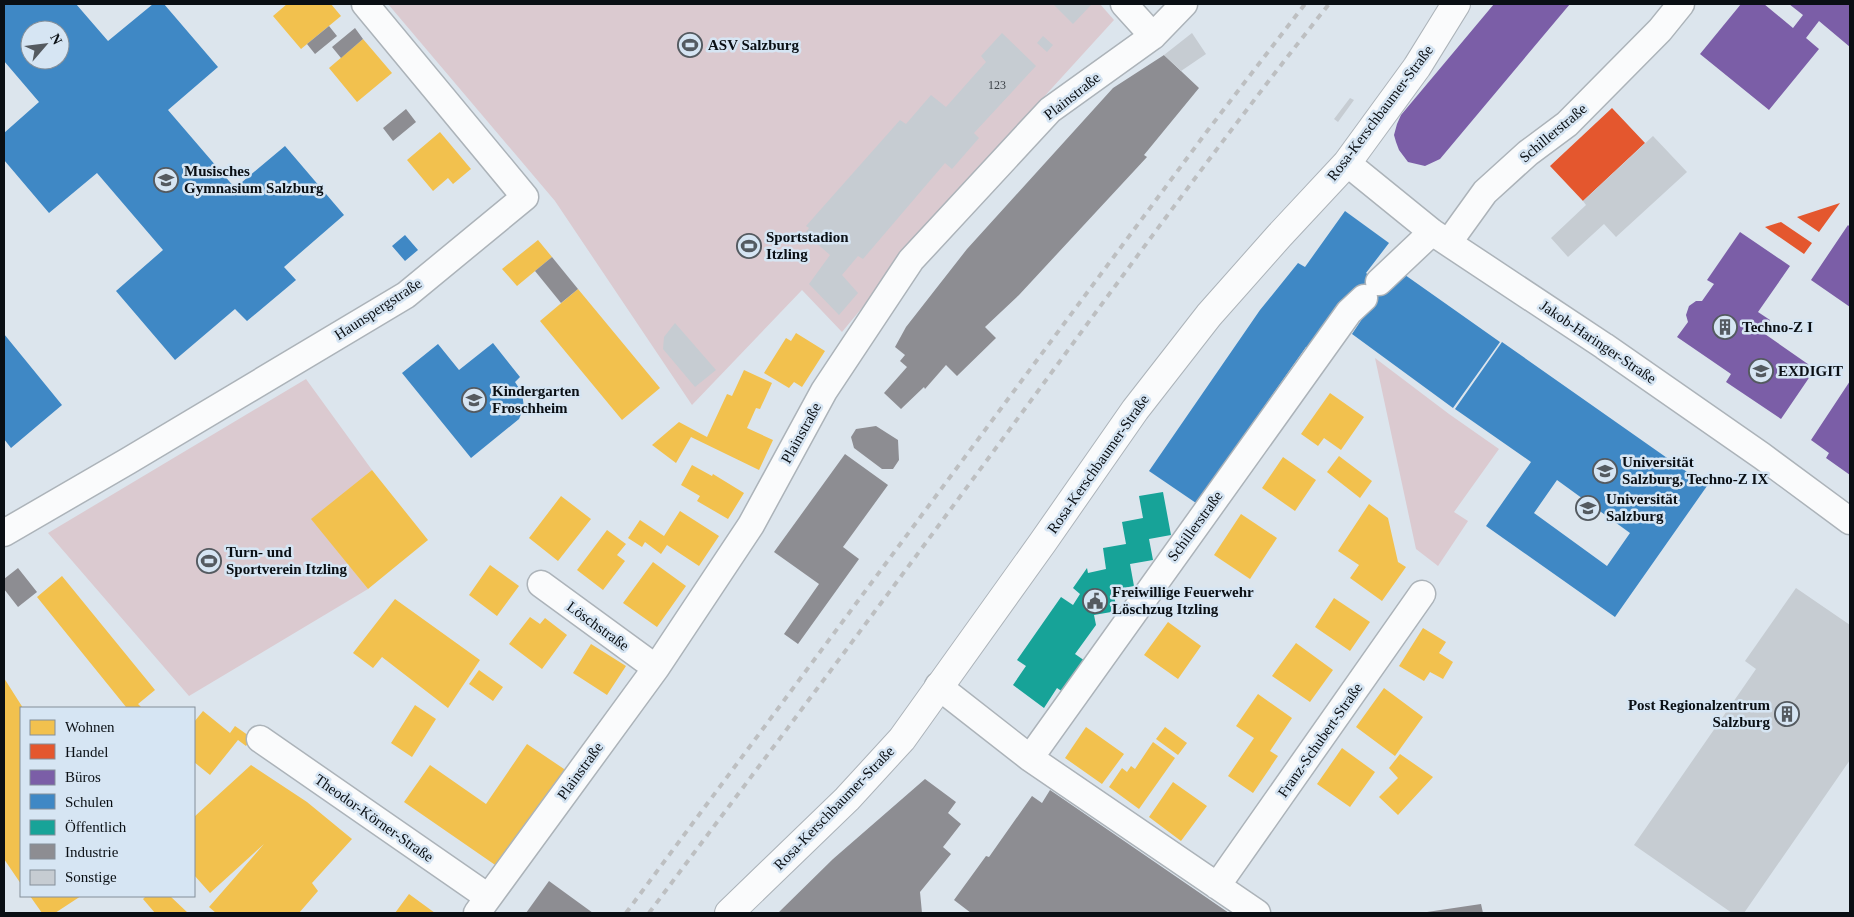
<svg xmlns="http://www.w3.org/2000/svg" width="1854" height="917" font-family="Georgia,serif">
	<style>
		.green { fill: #dbcad0 }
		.homes { fill: #f2c14e }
		.shops { fill: #e4572e }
		.offices { fill: #7b5ea7 }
		.schools { fill: #3f88c5; fill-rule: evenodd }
		.public { fill: #17a398 }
		.industry { fill: #8d8d92 }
		.building { fill: #c6ccd2 }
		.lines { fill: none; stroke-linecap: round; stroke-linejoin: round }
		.street-casing { stroke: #acb3b9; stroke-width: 29 }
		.secondary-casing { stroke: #acb3b9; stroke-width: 30 }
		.street { stroke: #fafbfc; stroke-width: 26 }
		.secondary { stroke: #fafbfc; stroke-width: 28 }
		.rail { stroke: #bdbfc1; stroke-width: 4; stroke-dasharray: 6 6; stroke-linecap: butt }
		.labels { text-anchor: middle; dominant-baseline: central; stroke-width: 5; stroke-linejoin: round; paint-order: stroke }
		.number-label { font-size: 12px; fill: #3b4046 }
		.poi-label { font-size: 15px; font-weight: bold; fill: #0a0f14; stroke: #d6e5f3; text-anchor: start }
		.street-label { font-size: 15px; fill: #0a0f14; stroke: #d6e5f3 }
	</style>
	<rect width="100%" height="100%" fill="#dce5ed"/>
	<path class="green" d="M388,4H1100L1114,20L970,178L842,332L802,290L692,405L555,201Z
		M1375,358L1449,414L1499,449L1454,512L1468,521L1438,566L1416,549Z
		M306,379L372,470L312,519L368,589L189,696L48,533Z"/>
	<path class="homes" d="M287,4H331L341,16L301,49L273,16Z
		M363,39L392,73L357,102L329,68Z
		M440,132L471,169L453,184L448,178L433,191L407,160Z
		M538,240L552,257L517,286L502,269Z
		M578,289L660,388L622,420L540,321Z
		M796,333L825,351L802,387L794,382L789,388L764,373L786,338L791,341Z
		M744,370L772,383L760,409L756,408L747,428L773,440L759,470L691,437L676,463L652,445L679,422L707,437L727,394L732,396Z
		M1330,393L1364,417L1341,450L1324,438L1318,446L1301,434Z
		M1339,456L1372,481L1360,498L1327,472Z
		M1283,457L1316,480L1295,511L1262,488Z
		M692,465L712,476L713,474L744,493L728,519L697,501L700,496L681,485Z
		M372,470L428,540L368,589L311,519Z
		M561,496L591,519L558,561L529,538Z
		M1369,504L1388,518L1398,562L1406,567L1382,601L1350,578L1359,565L1338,551Z
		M680,511L719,536L699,566L667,545L661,554L645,542L642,547L628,538L640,520L664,536Z
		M1241,514L1277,538L1250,579L1214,555Z
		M607,530L626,544L617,555L625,561L603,590L577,570Z
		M653,562L686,586L657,627L623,603Z
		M490,565L519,586L497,616L469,595Z
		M62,576L155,690L138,704L142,708H124L126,707L37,597Z
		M1334,598L1370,622L1350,651L1315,627Z
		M395,599L480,660L448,708L382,657L373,668L353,653Z
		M530,617L540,624L545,618L567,635L542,669L509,644Z
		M1168,622L1201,646L1178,679L1144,655Z
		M1423,628L1446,642L1439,653L1453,662L1443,679L1430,672L1424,681L1399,666Z
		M1296,643L1333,670L1310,702L1272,676Z
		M591,644L626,666L607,695L573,673Z
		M479,670L503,687L493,701L469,684Z
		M4,678L23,708H21V884L4,859Z
		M1384,688L1423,717L1395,756L1356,727Z
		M1258,694L1292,718L1270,751L1278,756L1253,793L1228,776L1254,738L1236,726Z
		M415,705L436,719L412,757L391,743Z
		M203,711L230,733L235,726L252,738L246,746L238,740L210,775L194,762V722Z
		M1086,727L1124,754L1102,784L1065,758Z
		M1165,727L1187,743L1178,755L1156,739Z
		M1153,742L1175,758L1139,809L1109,787L1122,768L1127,772L1131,766L1135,769Z
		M527,744L567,771L501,869L404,802L430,765L486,804Z
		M1342,748L1375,772L1350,807L1317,784Z
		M1400,754L1433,777L1398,815L1379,797L1398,778L1389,768Z
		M251,765L307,802L352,839L312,883L318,891L299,913H216L209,907L264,844L210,893L194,875V817Z
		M1173,782L1207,806L1181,841L1149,817Z
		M409,894L435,913H395Z
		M30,896H81L55,913H42Z
		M146,896H170L188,913H155L143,899Z"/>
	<path class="shops" d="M1612,108L1645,143L1583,201L1550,166Z
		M1840,203L1819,232L1797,217Z
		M1781,222L1812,243L1804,254L1765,227Z"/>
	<path class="offices" d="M1494,4H1570L1440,159L1425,166L1408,162L1399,150L1396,142L1394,135L1397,124L1401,115Z
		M1741,4H1764L1793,28L1803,15L1789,4H1850V47L1819,21L1806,38L1819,49L1769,110L1700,54Z
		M1848,225L1850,227V307L1811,280Z
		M1740,232L1790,266L1758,312L1770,320L1762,332L1815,369L1781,419L1726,382L1731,374L1677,337L1688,322L1686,315L1689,306L1696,301H1702L1714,284L1707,280Z
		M1850,381V475L1826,458L1829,453L1811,440Z"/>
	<path class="schools" d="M4,4H76L108,41L153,4H164L218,67L168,110L235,188L285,146L344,215L284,267L296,280L247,321L235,309L175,360L116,291L163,250L97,173L49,213L4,160V133L39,102L4,61ZM30,30H60V60H30Z
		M1345,211L1389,243L1366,273L1385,287L1398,270L1500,342L1453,408L1352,334L1372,304L1353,290L1313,352L1306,347L1196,503L1149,471L1260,310L1298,263L1305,267Z
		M405,235L418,250L405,261L392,246Z
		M4,334L62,405L11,448L4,439Z
		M1502,342L1707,486L1615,617L1486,526L1531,462L1455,409ZM1557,480L1630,533L1607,566L1534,513Z
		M493,343L520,377L515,382L522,393L524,407L519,419L471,458L402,373L438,344L459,370Z"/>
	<path class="public" d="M1163,492L1171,535L1149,539L1153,560L1130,564L1134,586L1113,590L1117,611L1094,615L1096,625L1075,654L1088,663L1066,694L1057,688L1044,708L1013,685L1026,666L1017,660L1061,597L1073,605L1080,594L1073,588L1087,568L1088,573L1106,569L1103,548L1126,544L1122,522L1143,518L1139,496Z"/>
	<path class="industry" d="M329,26L337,36L315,54L307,44Z
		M355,28L363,39L341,58L332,47Z
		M1164,55L1199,88L1144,155L1147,157L1019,295L985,327L996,338L957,376L946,365L925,389L924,387L901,409L884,393L907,367L900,361L905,355L895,347L906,327L967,249L1113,88Z
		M406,109L416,122L393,141L383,128Z
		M552,257L578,289L561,303L535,271Z
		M876,426L898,440L899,460L893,469H882L854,448L851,437L856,429Z
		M845,454L888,485L843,547L859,559L798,644L784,634L819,584L774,552Z
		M18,568L37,592L18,607L4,589V579Z
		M925,779L956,802L948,813L961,824L943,847L951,854L920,892L922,913H778L833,859Z
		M1050,790L1229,913H971L954,900L986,856L989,857L1032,796L1042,803Z
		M549,881L593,913H526Z
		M1481,904L1483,913H1427V912Z"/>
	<path class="building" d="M1053,4H1092L1073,24Z
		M1002,33L1036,66L974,133L979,138L952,169L945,163L863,259L858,256L842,275L858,293L839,315L809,284L830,255L805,233L809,228L806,226L900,120L906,124L931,95L946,107L986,62L981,56Z
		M1192,33L1206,54L1181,71L1164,55Z
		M1043,36L1053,45L1047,52L1037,43Z
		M1350,98L1354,100L1338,122L1334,119Z
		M1653,136L1687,172L1616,237L1604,224L1568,257L1551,238L1586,205L1583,201Z
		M675,323L716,370L695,387L663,349L664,337Z
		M1796,588L1850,625V760L1744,913H1732L1634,845L1756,669L1745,661Z"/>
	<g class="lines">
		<defs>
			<path id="street" d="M1124,4L1153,36
				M1347,163L1432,232L1604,346L1762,456L1850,521
				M1449,242L1485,192L1528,153L1567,124L1660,30L1681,4
				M1379,282L1432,232
				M4,533L128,461L406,295L525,197L365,4
				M541,584L656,668
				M938,686L1030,758L1257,913
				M260,739L488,897
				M1030,758L1349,312L1364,298
				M1217,886L1422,594
				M477,913L656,668L751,525L824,391L911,260L1050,110L1153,36L1184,4"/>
			<path id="secondary" d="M729,913L847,799L902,739L1043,542L1135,410L1209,315L1279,236L1347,163L1417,67L1456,4"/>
		</defs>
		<use href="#street" class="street-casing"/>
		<use href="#secondary" class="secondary-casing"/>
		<use href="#street" class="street"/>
		<use href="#secondary" class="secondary"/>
		<path class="rail" d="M626,913L1208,130L1305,4
			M649,913C756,770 864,627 970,483C1089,323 1205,160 1329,4"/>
	</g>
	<defs>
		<symbol id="stadium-ring" viewBox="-11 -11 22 22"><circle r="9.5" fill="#d6e5f3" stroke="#545a60" stroke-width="1.5"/><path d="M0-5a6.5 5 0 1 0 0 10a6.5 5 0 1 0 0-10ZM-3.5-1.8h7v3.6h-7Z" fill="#545a60"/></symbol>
		<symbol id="school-ring" viewBox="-11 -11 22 22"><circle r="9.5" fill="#d6e5f3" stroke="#545a60" stroke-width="1.5"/><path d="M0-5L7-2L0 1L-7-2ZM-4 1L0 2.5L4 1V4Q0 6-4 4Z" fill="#545a60"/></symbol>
		<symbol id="building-ring" viewBox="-11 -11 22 22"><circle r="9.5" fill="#d6e5f3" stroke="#545a60" stroke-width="1.5"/><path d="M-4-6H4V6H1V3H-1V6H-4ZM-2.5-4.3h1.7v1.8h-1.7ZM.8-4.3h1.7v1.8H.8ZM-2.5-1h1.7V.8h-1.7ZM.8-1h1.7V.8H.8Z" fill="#545a60"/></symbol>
		<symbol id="university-ring" viewBox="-11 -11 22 22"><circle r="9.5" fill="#d6e5f3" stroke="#545a60" stroke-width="1.5"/><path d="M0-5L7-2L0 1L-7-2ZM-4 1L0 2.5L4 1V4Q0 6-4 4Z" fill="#545a60"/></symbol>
		<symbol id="civic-ring" viewBox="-11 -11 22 22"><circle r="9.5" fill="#d6e5f3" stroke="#545a60" stroke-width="1.5"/><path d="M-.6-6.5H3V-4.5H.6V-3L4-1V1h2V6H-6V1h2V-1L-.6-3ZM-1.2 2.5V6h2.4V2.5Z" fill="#545a60"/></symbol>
	</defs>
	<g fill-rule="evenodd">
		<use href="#stadium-ring" x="676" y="31" width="28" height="28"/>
		<use href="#school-ring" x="152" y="166" width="28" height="28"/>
		<use href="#stadium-ring" x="735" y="232" width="28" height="28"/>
		<use href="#building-ring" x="1711" y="313" width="28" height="28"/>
		<use href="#university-ring" x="1747" y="357" width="28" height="28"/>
		<use href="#school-ring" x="460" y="386" width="28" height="28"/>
		<use href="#university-ring" x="1591" y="457" width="28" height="28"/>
		<use href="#university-ring" x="1574" y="494" width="28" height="28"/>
		<use href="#stadium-ring" x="195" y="547" width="28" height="28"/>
		<use href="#civic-ring" x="1081" y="587" width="28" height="28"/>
		<use href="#building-ring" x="1773" y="700" width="28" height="28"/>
	</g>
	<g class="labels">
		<g class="number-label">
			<text x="997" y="85">123</text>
		</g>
		<g class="poi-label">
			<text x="708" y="45">ASV Salzburg</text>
			<text x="184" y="171">Musisches<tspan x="184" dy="17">Gymnasium Salzburg</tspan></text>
			<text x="766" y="237">Sportstadion<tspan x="766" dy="17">Itzling</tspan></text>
			<text x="1742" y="327">Techno-Z I</text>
			<text x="1778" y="371">EXDIGIT</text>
			<text x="492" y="391">Kindergarten<tspan x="492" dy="17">Froschheim</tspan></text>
			<text x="1622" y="462">Universität<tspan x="1622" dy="17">Salzburg, Techno-Z IX</tspan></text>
			<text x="1606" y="499">Universität<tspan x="1606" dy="17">Salzburg</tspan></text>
			<text x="226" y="552">Turn- und<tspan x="226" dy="17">Sportverein Itzling</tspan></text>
			<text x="1112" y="592">Freiwillige Feuerwehr<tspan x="1112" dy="17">Löschzug Itzling</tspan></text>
			<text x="1770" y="705" text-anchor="end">Post Regionalzentrum<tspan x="1770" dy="17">Salzburg</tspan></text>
		</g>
		<g class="street-label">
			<text transform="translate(1072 96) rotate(-38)">Plainstraße</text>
			<text transform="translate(1380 113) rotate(-53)">Rosa-Kerschbaumer-Straße</text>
			<text transform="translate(1553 133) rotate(-40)">Schillerstraße</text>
			<text transform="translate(378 309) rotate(-33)">Haunspergstraße</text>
			<text transform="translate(1598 342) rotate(34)">Jakob-Haringer-Straße</text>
			<text transform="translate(801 433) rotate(-61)">Plainstraße</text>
			<text transform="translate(1098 464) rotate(-55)">Rosa-Kerschbaumer-Straße</text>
			<text transform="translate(1195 526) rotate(-54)">Schillerstraße</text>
			<text transform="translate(598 626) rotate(36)">Löschstraße</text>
			<text transform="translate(1320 740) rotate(-55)">Franz-Schubert-Straße</text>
			<text transform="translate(580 771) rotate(-54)">Plainstraße</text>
			<text transform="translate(834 808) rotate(-46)">Rosa-Kerschbaumer-Straße</text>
			<text transform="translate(374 818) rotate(35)">Theodor-Körner-Straße</text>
		</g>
	</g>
	<rect width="1854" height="917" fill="none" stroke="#0a0f14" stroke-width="10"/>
	<rect x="20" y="707" width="175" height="190" fill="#d6e5f3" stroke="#848f9a"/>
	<rect x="30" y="720" width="25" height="15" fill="#f2c14e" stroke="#848f9a"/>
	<text x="65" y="732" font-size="15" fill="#0a0f14">Wohnen</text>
	<rect x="30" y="744" width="25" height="15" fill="#e4572e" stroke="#848f9a"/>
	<text x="65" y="757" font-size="15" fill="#0a0f14">Handel</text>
	<rect x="30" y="770" width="25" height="15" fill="#7b5ea7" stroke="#848f9a"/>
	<text x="65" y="782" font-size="15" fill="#0a0f14">Büros</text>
	<rect x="30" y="794" width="25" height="15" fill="#3f88c5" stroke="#848f9a"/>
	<text x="65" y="807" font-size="15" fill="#0a0f14">Schulen</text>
	<rect x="30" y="820" width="25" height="15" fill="#17a398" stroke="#848f9a"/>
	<text x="65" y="832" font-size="15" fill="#0a0f14">Öffentlich</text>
	<rect x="30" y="844" width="25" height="15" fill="#8d8d92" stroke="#848f9a"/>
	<text x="65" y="857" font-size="15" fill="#0a0f14">Industrie</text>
	<rect x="30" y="870" width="25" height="15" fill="#c6ccd2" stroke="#848f9a"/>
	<text x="65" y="882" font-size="15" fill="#0a0f14">Sonstige</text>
	<g transform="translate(45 45) rotate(62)"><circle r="24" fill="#d6e5f3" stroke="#848f9a"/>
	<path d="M0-4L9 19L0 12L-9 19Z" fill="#545a60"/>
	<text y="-8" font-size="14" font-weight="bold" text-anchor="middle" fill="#0a0f14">N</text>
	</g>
</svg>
